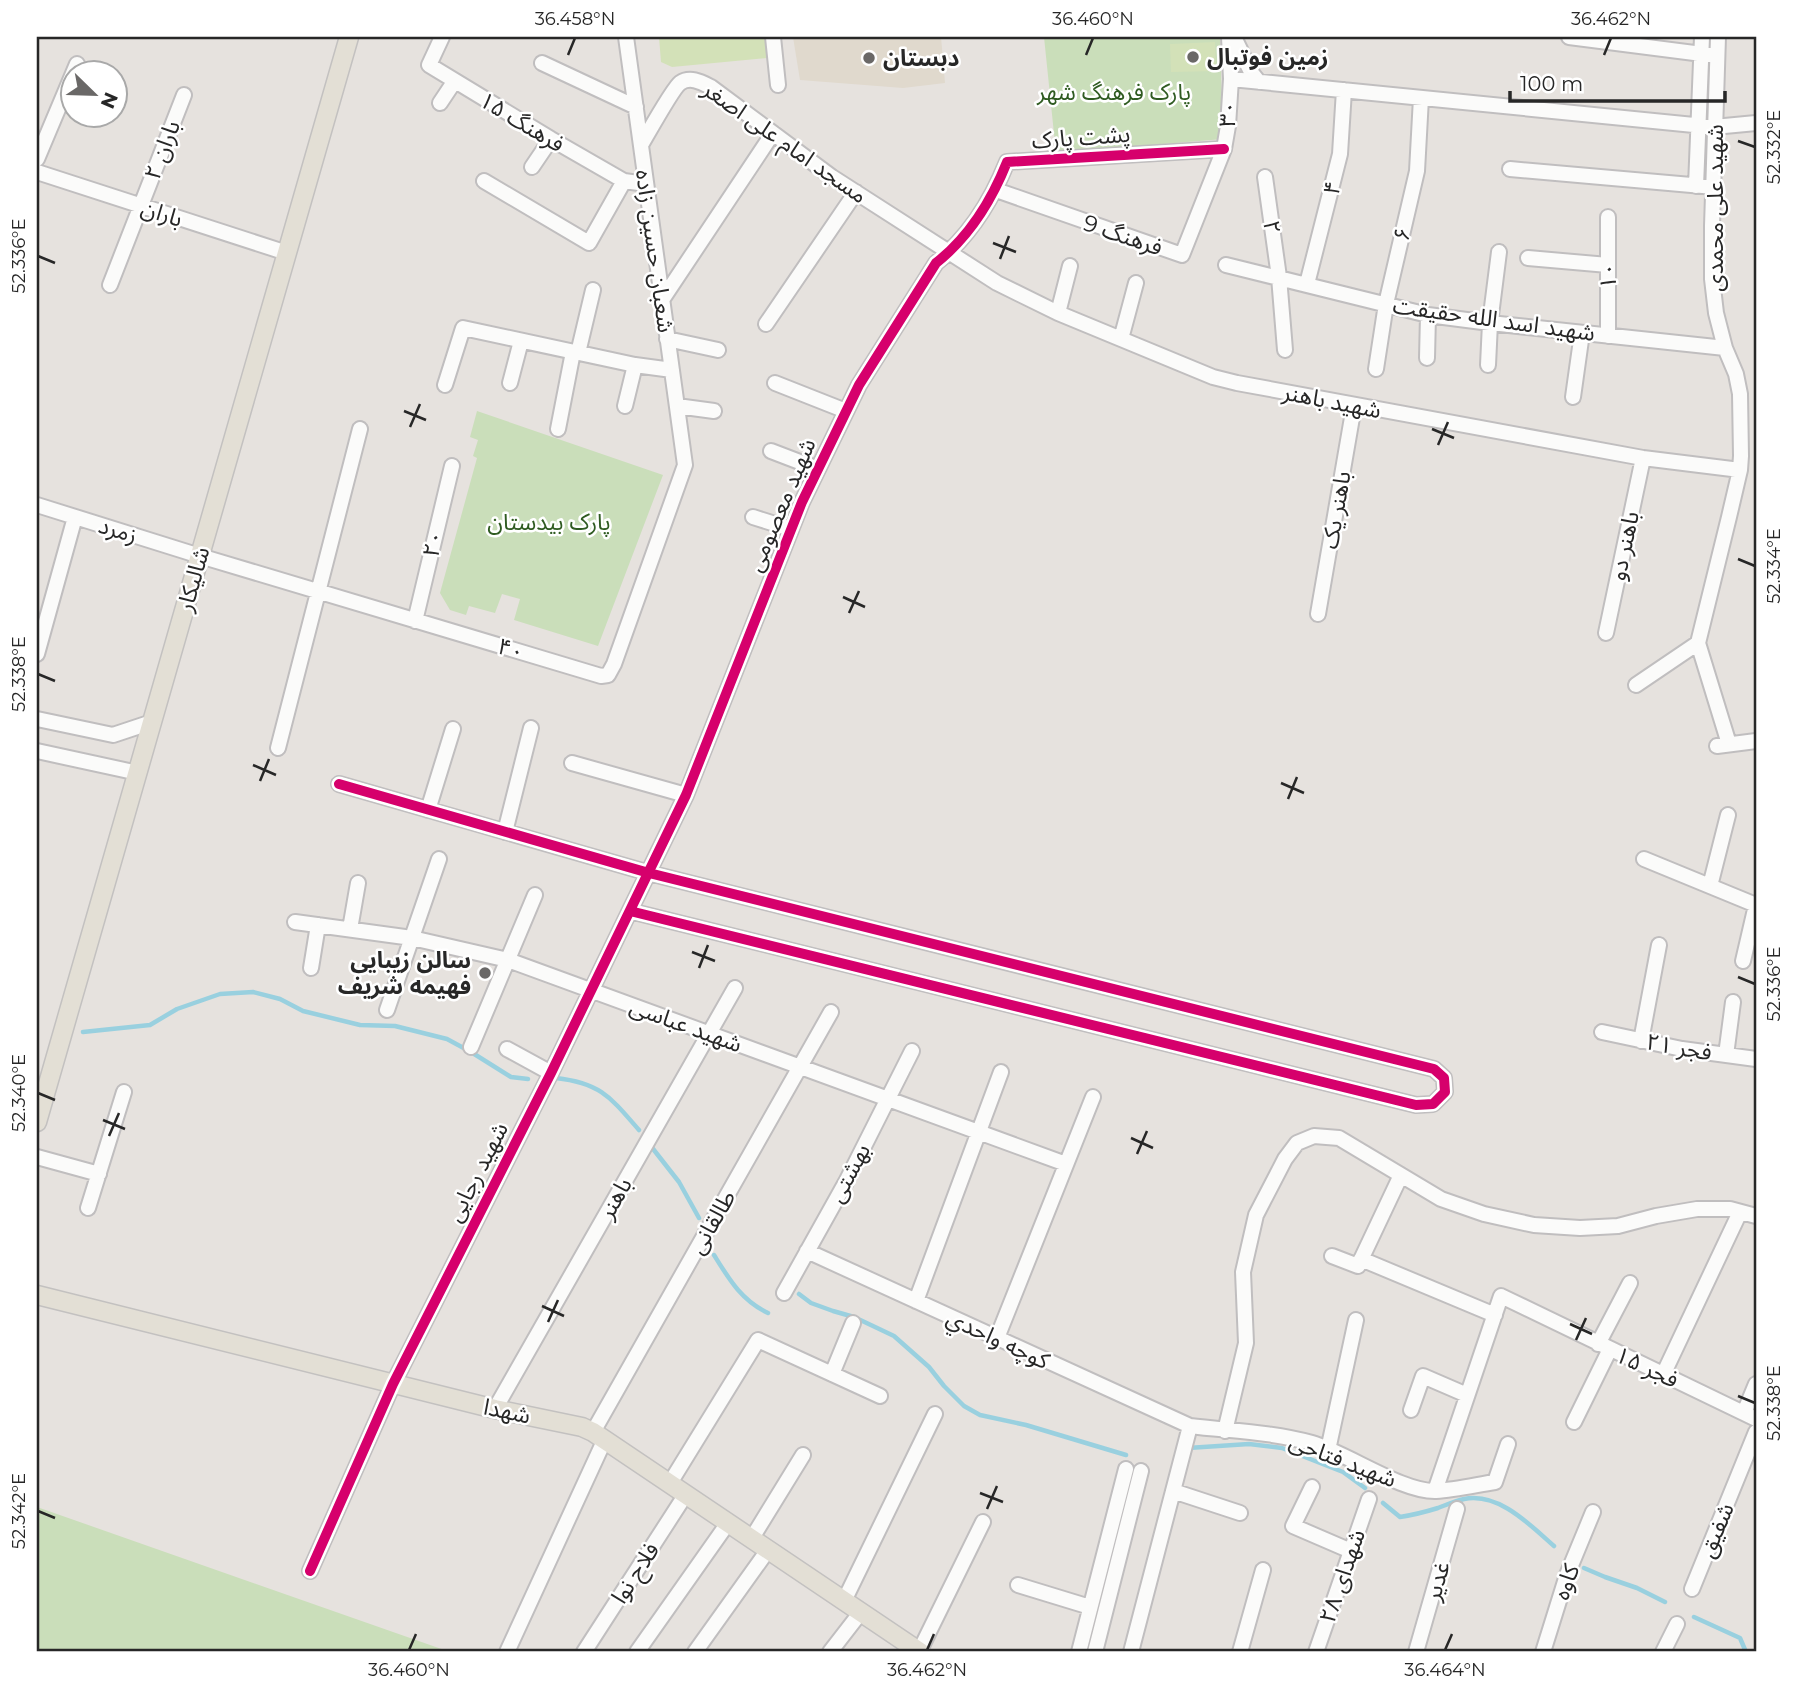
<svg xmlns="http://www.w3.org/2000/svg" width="1793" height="1689" font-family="Montserrat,'Noto Sans Arabic',sans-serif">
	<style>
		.education { fill: #e0d9cd }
		.green { fill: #cadeba }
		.pitch { fill: #d3e1b8 }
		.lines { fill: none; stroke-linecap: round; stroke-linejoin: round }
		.stream { stroke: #99d0df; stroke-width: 4.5 }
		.minor-casing { stroke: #c0bebf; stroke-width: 18 }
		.major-casing { stroke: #c3c1c0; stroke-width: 21 }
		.minor { stroke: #fbfbfa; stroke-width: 14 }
		.major { stroke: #e3dfd5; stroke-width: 18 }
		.cycleway-casing { stroke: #fff; stroke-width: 15 }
		.cycleway { stroke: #d6006c; stroke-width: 10 }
		.ticks { fill: none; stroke: #272727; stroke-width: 2.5 }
		.poi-dot { fill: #6a6867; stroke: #fff; stroke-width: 2.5 }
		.labels { text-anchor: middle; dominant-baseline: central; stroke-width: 5; stroke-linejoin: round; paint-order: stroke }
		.poi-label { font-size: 23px; font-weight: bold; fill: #272727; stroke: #fff; text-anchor: start }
		.park-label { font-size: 23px; fill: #2f5b21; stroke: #fff }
		.street-label { font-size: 23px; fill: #272727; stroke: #fff }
		.neatline { fill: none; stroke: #272727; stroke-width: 2.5 }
		.ticks-label { font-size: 18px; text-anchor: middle; fill: #272727 }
	</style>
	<rect width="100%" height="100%" fill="#e6e2de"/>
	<path class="education" d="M793,37H941L945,83L903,88L800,80Z"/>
	<path class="green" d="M1044,37H1220L1223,139L1056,153Z
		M477,411L663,475L598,646L514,620L520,599L502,594L495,613L469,606L466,615L450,610L440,593L477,458L473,456L478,440L470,437Z
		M37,1507L450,1652H37Z"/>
	<path class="pitch" d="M659,37H768L767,58L672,67L661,62Z
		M1215,42L1216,71L1171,72L1170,44Z"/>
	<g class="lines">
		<path class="stream" d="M83,1032L150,1025L177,1009L220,994L253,992L280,999L303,1011L360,1025L395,1026L447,1039L471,1052L511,1077L528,1079
			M556,1078C601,1083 611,1098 639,1130
			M650,1145L679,1182L699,1218
			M714,1255C729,1279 741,1300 768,1313
			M799,1294L811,1303L833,1311L854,1317L894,1336L929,1367L944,1386L964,1406L980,1415L1026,1425L1126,1455
			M1188,1448L1249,1444L1282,1448L1343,1472L1365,1488
			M1383,1503L1400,1517C1413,1515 1425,1512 1438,1508C1446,1505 1455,1501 1464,1499C1499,1492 1530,1525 1554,1546
			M1584,1568L1605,1577L1637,1588L1665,1602
			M1694,1617L1740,1638L1746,1652"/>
		<defs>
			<path id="minor" d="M442,37L429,65L551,139L624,181L646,184
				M773,37L778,85
				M1234,37L1251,72L1259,82
				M1569,37L1710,55
				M1718,37L1712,226V279L1716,313L1725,348L1736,374L1740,394L1741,456L1740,470L1729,517L1698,643L1729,744
				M542,63L636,107
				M1231,79L1714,127L1756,123
				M440,103L454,82
				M641,145C647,135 673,88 680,83C690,76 701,82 711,87L832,177L997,283L1058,313L1213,377L1237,383L1643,458L1740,470
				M37,159L77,64
				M532,167L551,139
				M1510,169L1714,187
				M37,172L287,253
				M1265,177L1279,277L1285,350
				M484,181L589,243L624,181
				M1696,186L1702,37
				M996,190L1182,255L1224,149L1228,126L1231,79L1229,37
				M1528,258L1608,265
				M1226,265L1428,315L1490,323L1725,348
				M1307,284L1340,154L1344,90
				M110,285L184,95
				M662,300L773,133
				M1058,313L1070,266
				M766,324L856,192
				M1608,336V217
				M667,339L718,350
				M1121,339L1136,283
				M578,353L593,290
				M1427,358L1428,315
				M1488,365L1490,323L1499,252
				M1376,369L1386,304L1417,171L1421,98
				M510,383L521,341
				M775,383L846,411
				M445,385L463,328L635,365L672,370
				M1573,397L1582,333
				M625,406L635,365
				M677,406L714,411
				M558,429L573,352
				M771,451L818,469
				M37,505L200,556L601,676L608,675L614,664L685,465L626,37
				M753,517L791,529
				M1318,614L1354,406
				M415,621L452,466
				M1606,633L1643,458
				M37,654L75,517
				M1636,685L1698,643
				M37,719L113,735L152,722
				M1717,746L1756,741
				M278,748L360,429
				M37,751L138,773
				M572,763L686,795
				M339,784L649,873L1434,1069L1444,1078L1445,1092L1433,1104L1416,1105L630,911
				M428,810L453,729
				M505,832L531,728
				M1644,859L1756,905
				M1710,886L1728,815
				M295,922L412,938L508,960L1066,1164
				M350,929L358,883
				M1743,961L1756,905
				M311,968L318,925
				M387,1010L439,859
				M1602,1032L1682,1049L1756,1059
				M1641,1041L1659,945
				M471,1047L535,895
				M507,1049L551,1073
				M1726,1055L1733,1002
				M37,1157L99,1174
				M88,1208L124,1092
				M807,1251L1190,1426C1231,1431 1272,1432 1312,1443C1347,1453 1402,1492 1436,1491C1455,1490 1476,1485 1495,1482L1508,1444
				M1332,1256L1358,1266L1401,1175
				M1361,1259L1495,1315
				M784,1293L846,1182L912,1051
				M916,1301L1001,1072
				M997,1338L1093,1097
				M1598,1344L1630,1283
				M832,1374L853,1323
				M1663,1375L1740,1212
				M495,1409L735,988
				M1411,1410L1423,1376L1467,1395
				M1744,1413L1756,1384
				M1574,1422L1610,1349
				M1225,1431L1246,1343L1243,1272L1256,1215L1285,1159L1297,1143L1314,1136L1339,1138L1441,1199L1484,1214L1534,1225L1580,1228L1618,1226L1656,1216L1697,1209H1730L1756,1216
				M593,1432L831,1012
				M1328,1450L1356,1320
				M670,1483L758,1340L880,1396
				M1312,1487L1293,1526L1351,1551
				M1173,1491L1240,1513
				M1435,1491L1501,1296L1756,1419
				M752,1538L803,1455
				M310,1571L393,1384L551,1073L686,795L802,502L859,385L936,263C969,237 991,202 1007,162L1224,149
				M1018,1585L1090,1607
				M1692,1589L1756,1432
				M844,1601L935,1414
				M507,1652L605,1439
				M584,1652L686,1494
				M637,1652L728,1523
				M695,1652L768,1550
				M830,1652L861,1612
				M919,1652L983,1522
				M1079,1652L1126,1469
				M1095,1652L1141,1471
				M1131,1652L1190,1426
				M1240,1652L1263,1570
				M1316,1652L1369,1499
				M1416,1652L1457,1509
				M1543,1652L1567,1575L1593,1512
				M1663,1652L1677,1624"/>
			<path id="major" d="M37,1122L349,37
				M37,1295L495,1409L582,1427L593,1432L920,1652"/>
		</defs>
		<use href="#minor" class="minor-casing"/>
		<use href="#major" class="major-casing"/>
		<use href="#minor" class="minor"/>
		<use href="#major" class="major"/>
		<defs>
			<path id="cycleway" d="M339,784L649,873L1434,1069L1444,1078L1445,1092L1433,1104L1416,1105L630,911
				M310,1571L393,1384L551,1073L686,795L802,502L859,385L936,263C969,237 991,202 1007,162L1224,149"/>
		</defs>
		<use href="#cycleway" class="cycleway-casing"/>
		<use href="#cycleway" class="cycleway"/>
	</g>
	<path class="ticks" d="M568,55L575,38M1086,55L1093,38M1604,55L1611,38M1738,141L1755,147M993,243L1016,252M38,256L55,263M1000,259L1009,236M404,411L426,420M410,427L420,404M1432,429L1454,438M1438,445L1448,422M1738,559L1755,566M843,597L865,607M849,613L859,591M38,674L55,681M253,765L276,775M260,781L269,759M1281,783L1304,793M1288,799L1297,777M692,952L715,961M699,968L708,945M1738,977L1755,984M38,1093L55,1100M103,1120L125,1129M109,1136L119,1113M1131,1138L1153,1148M1137,1154L1147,1131M542,1306L564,1316M548,1322L558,1300M1570,1324L1592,1334M1576,1340L1586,1318M1738,1396L1755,1403M980,1493L1003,1502M987,1509L997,1486M38,1511L55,1518M409,1650L416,1634M927,1650L934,1634M1445,1650L1452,1634"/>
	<g class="poi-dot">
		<circle cx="1193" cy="57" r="7"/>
		<circle cx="869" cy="58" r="7"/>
		<circle cx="485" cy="973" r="7"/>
	</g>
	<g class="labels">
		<g class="poi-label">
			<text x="1207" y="57">زمین فوتبال</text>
			<text x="883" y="58">دبستان</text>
			<text x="471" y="960" text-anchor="end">سالن زیبایی<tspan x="471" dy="26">فهیمه شریف</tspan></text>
		</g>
		<g class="park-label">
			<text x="1114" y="92">پارک فرهنگ شهر</text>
			<text x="549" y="522">پارک بیدستان</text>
		</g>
		<g class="street-label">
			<text transform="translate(1228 114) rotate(-85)">۳۰</text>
			<text transform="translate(522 122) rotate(31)">فرهنگ ۱۵</text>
			<text transform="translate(1081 137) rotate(-4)">پشت پارک</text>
			<text transform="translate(785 142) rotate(35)">مسجد امام علی اصغر</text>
			<text transform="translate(162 150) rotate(-69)">باران ۲</text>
			<text transform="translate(1332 188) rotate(-75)">۴</text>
			<text transform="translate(1715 208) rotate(-90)">شهید علی محمدی</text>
			<text transform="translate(162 213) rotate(18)">باران</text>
			<text transform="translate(1272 227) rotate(82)">۲</text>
			<text transform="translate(1402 234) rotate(-77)">۶</text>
			<text transform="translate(1123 235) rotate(19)">فرهنگ 9</text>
			<text transform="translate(655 251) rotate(82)">شعبان حسین زاده</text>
			<text transform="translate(1608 276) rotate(-90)">۱۰</text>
			<text transform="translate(1494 319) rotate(8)">شهید اسد الله حقیقت</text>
			<text transform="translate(1332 401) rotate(11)">شهید باهنر</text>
			<text transform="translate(781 505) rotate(-67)">شهید معصومی</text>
			<text transform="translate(1336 510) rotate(-80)">باهنر یک</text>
			<text transform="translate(118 530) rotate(17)">زمرد</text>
			<text transform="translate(433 544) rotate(-77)">۲۰</text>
			<text transform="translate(1624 546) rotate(-78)">باهنر دو</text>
			<text transform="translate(193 579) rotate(-74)">شالیکار</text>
			<text transform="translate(511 649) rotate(17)">۴۰</text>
			<text transform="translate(686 1025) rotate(20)">شهید عباسی</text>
			<text transform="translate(1679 1047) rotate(10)">فجر ۲۱</text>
			<text transform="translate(477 1172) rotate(-63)">شهید رجایی</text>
			<text transform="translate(849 1173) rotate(-62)">بهشتی</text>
			<text transform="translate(615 1198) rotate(-60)">باهنر</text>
			<text transform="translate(712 1222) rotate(-60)">طالقانی</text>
			<text transform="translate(998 1339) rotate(25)">كوچه واحدي</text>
			<text transform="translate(1647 1367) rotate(25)">فجر ۱۵</text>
			<text transform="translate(507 1411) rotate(12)">شهدا</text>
			<text transform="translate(1343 1460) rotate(21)">شهید فتاحی</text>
			<text transform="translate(1716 1530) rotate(-67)">شفیق</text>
			<text transform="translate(635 1573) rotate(-57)">فلاح نوا</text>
			<text transform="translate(1342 1576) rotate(-71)">شهدای ۲۸</text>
			<text transform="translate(1437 1581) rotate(-74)">غدیر</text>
			<text transform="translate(1566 1582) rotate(-70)">کاوه</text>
		</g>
	</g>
	<rect width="1793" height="1689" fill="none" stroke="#ffffff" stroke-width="77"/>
	<g transform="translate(94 94) rotate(113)"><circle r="33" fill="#ffffff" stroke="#a9a9a9" stroke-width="2"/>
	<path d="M0-5L12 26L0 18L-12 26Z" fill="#6a6867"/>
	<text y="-10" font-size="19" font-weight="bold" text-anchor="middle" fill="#272727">N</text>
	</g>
	<path d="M1510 91v10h215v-10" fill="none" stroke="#272727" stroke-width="3.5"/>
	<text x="1520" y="91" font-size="21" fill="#272727" stroke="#ffffff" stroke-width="5" paint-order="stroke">100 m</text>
	<rect x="38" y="38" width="1717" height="1612" class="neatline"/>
	<g class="ticks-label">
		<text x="575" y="25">36.458°N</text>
		<text x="1093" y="25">36.460°N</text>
		<text x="1611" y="25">36.462°N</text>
		<text transform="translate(1774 147) rotate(-90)" y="6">52.332°E</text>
		<text transform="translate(19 256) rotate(-90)" y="6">52.336°E</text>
		<text transform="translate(1774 566) rotate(-90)" y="6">52.334°E</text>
		<text transform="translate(19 674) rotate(-90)" y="6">52.338°E</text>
		<text transform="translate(1774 984) rotate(-90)" y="6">52.336°E</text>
		<text transform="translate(19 1093) rotate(-90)" y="6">52.340°E</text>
		<text transform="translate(1774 1403) rotate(-90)" y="6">52.338°E</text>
		<text transform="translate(19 1511) rotate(-90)" y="6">52.342°E</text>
		<text x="409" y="1676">36.460°N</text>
		<text x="927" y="1676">36.462°N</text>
		<text x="1445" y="1676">36.464°N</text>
	</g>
</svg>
